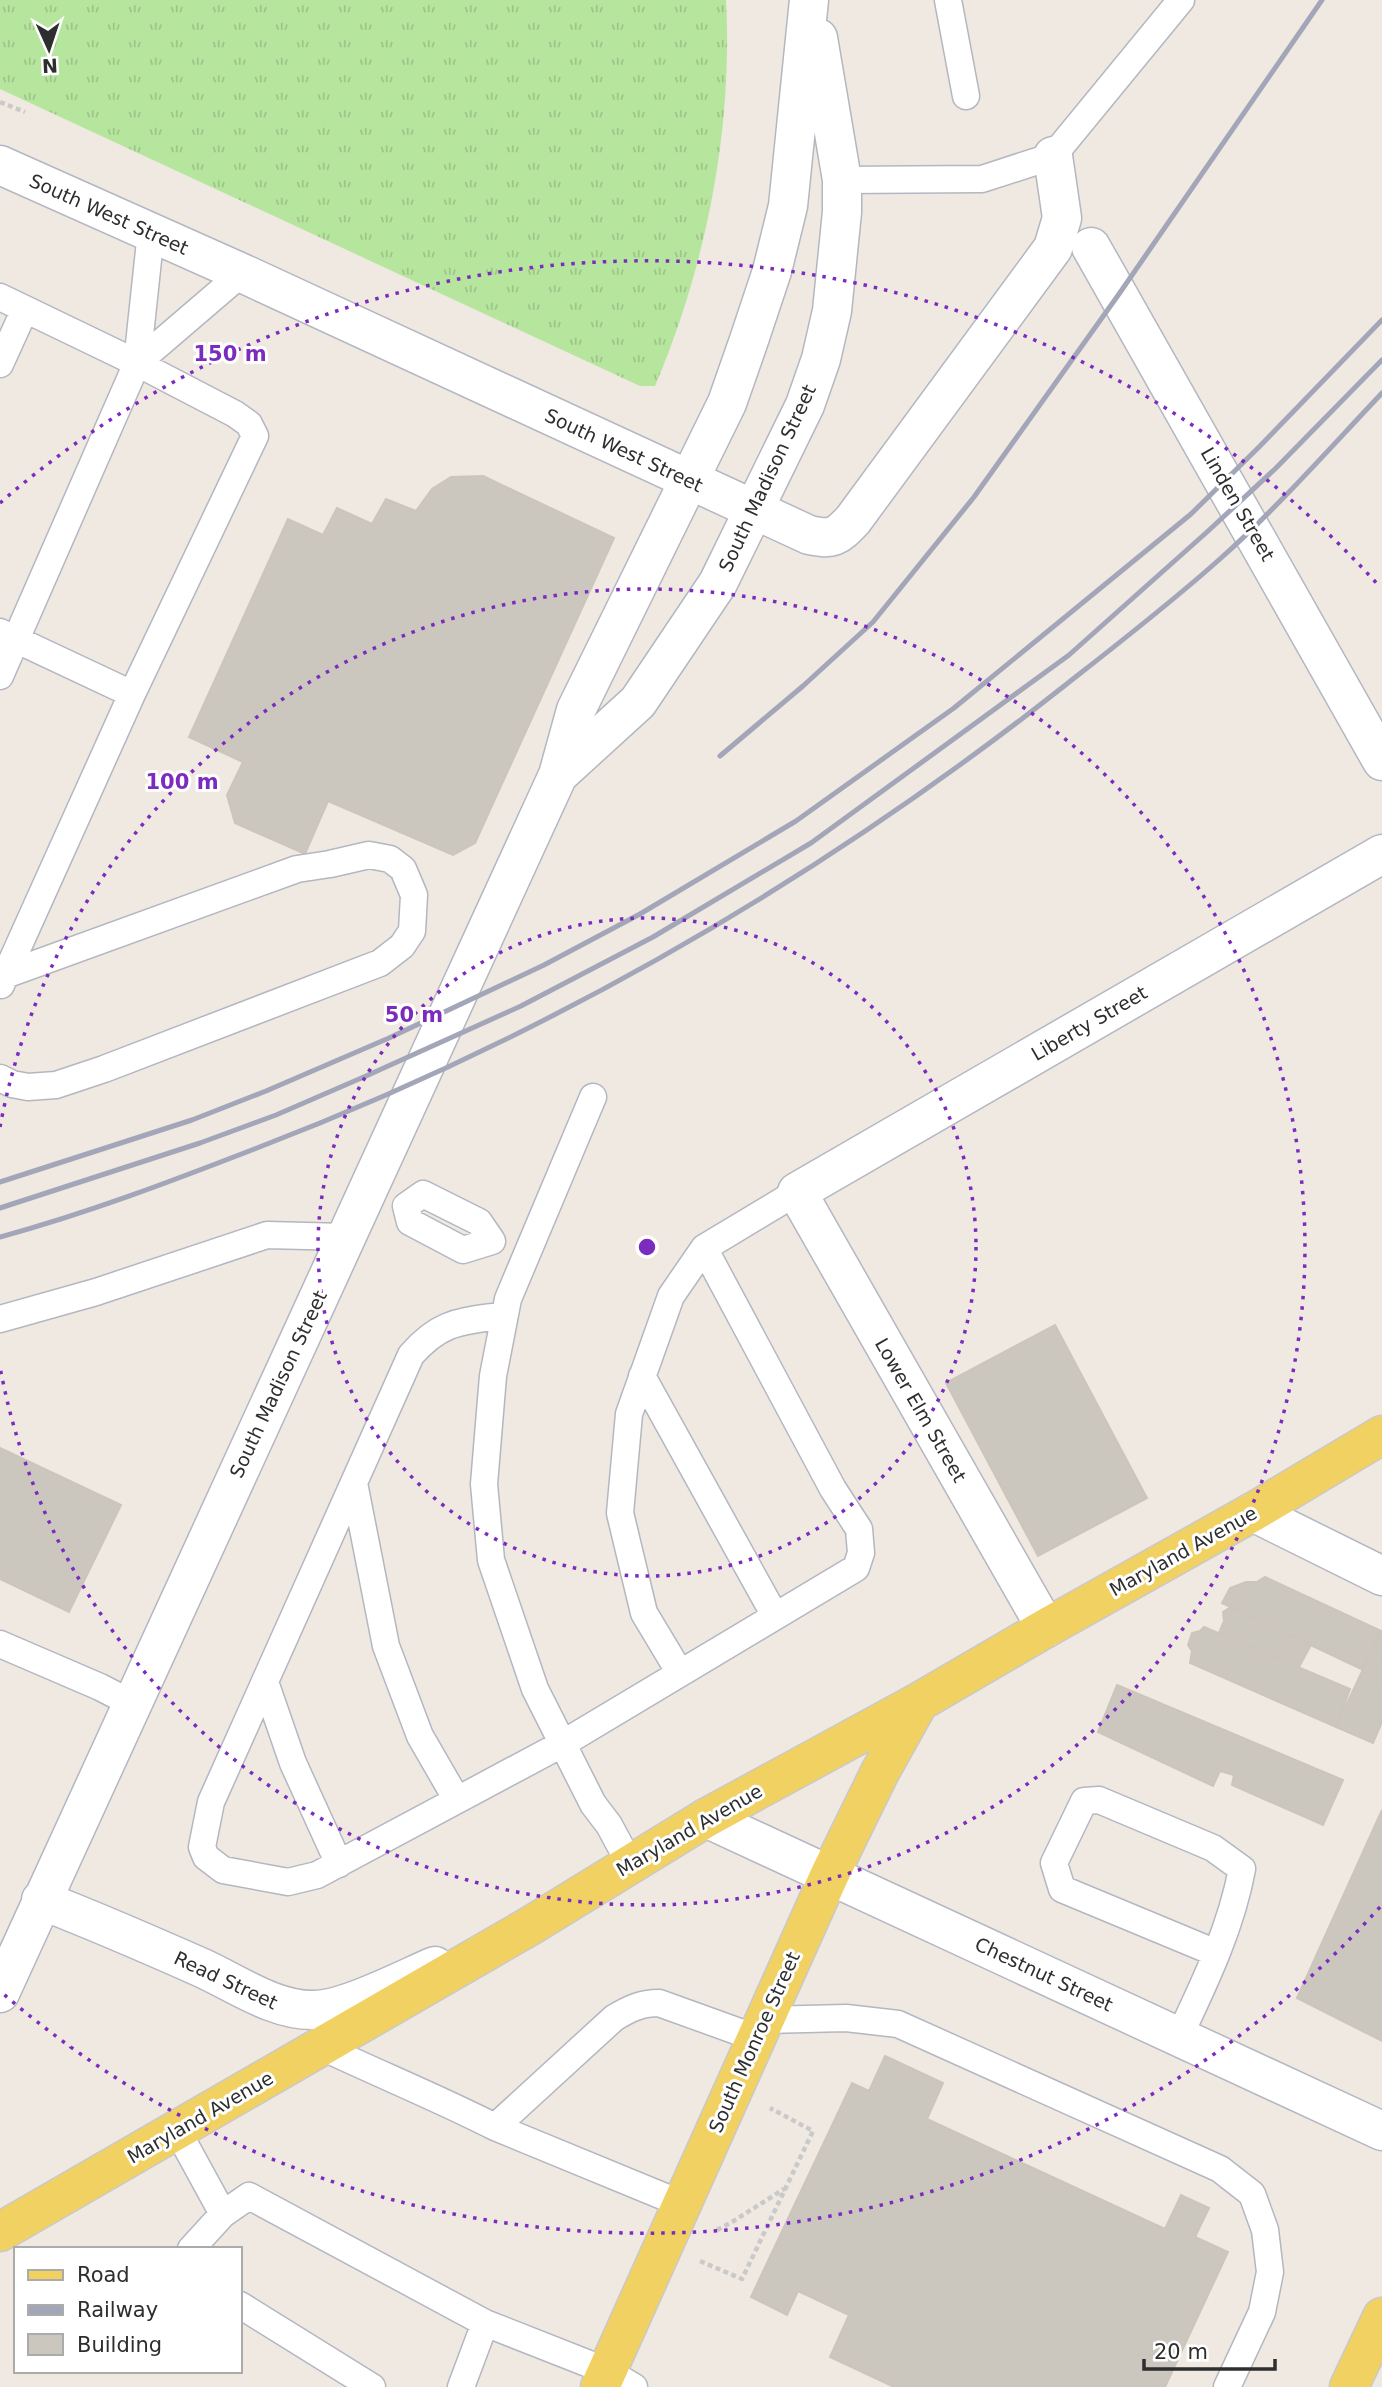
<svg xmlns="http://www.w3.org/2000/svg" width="1382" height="2387" font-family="'DejaVu Sans',sans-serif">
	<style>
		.grass { fill: url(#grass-tufts) }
		.building { fill: #cbc7bf; stroke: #cbc5ba; stroke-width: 2 }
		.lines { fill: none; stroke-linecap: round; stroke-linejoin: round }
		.lane-casing { stroke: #b4b7c1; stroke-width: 29 }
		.street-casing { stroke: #b4b7c1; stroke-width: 41 }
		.secondary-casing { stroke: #b4b7c1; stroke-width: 41 }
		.primary-casing { stroke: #c9c9c9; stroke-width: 41 }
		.path { stroke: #c9c9c9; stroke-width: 4.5; stroke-dasharray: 5 3.5; stroke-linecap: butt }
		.lane { stroke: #fff; stroke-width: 26 }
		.street { stroke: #fff; stroke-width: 38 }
		.secondary { stroke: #fff; stroke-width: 38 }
		.primary { stroke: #f2d163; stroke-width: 38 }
		.rail { stroke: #a3a6b8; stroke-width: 5 }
		.ring { fill: none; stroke: #7b2cbf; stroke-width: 3.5; stroke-dasharray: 3.5 7 }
		.labels { text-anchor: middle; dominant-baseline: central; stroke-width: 6; stroke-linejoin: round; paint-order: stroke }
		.street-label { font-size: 19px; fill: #2e2e2e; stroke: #fff }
		.centre { fill: #7b2cbf; stroke: #fff; stroke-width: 3.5 }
		.ring-label { font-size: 21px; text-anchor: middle; font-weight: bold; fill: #7b2cbf; stroke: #fff; stroke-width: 6; stroke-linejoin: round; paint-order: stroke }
	</style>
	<defs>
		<pattern id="grass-tufts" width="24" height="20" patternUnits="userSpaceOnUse" patternTransform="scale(1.75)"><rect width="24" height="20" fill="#b6e59e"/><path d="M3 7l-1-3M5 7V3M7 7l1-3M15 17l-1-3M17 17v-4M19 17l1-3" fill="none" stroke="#9dc588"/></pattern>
	</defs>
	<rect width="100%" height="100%" fill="#efe9e1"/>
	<path class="grass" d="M0,0H726C733,130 706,266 655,386H640L0,89Z"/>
	<path class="building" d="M483,476L614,538L475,843L453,855L328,801L305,854L235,823L227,795L243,762L189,737L288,519L323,535L337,508L372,524L386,499L416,511L432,489L451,477Z
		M1055,1325L1147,1498L1038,1556L946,1383Z
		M0,1448L121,1505L69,1612L0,1579Z
		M1265,1577L1381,1631L1361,1669L1222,1603L1230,1588L1246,1582H1257Z
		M1231,1607L1311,1645L1299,1667L1219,1633L1224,1621L1223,1612Z
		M1204,1627L1350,1689L1336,1727L1190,1663L1192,1651L1188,1645L1192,1633L1200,1631Z
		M1381,1631L1382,1722L1373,1743L1336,1727Z
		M1117,1685L1343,1780L1323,1825L1232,1785L1234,1775L1220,1771L1213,1786L1098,1732Z
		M1382,1810V2041L1297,1998Z
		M885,2056L943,2083L927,2119L1165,2229L1181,2195L1209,2208L1195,2237L1228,2252L1165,2387H894L830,2357L849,2315L798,2291L787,2315L751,2297L852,2083L869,2091Z"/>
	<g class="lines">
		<defs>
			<path id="lane" d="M948,0L966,96
				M842,180L982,179L1053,156L1181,0
				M0,297L137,363L235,414L249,424L255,436L132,694L1,985
				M137,363L242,273
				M0,364L25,309
				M0,632L132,694
				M0,676L137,363L151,232
				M0,1078L12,1084L28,1087L56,1085L104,1069L380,963L402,946L412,931L414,895L403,869L390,859L369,855L330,864L297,869L5,975
				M593,1097L508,1299L493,1376L484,1484L491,1560L535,1689L593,1804L609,1825L630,1864
				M423,1194L479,1222L492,1241L463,1250L410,1222L406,1206Z
				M505,1315C461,1322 442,1320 411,1355L211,1802L202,1847L206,1857L223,1870L288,1882L317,1875L562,1744L856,1568L861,1553L859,1529L833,1489L704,1248
				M0,1319L96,1292L267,1235L345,1237
				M642,1376L775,1616
				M354,1483L386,1646L420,1736L457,1800
				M0,1644L100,1687L131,1703
				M680,1673L644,1613L620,1513L629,1414L671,1296L704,1248L797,1192
				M265,1682L293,1763L339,1864
				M765,2020L846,2018L898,2024L1220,2169L1252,2194L1265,2230L1270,2272L1262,2312L1227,2387
				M1179,2037C1205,1982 1231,1928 1242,1869L1213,1848L1099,1800L1084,1801L1054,1863L1062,1889L1216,1953
				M322,2047C379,2074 438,2098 495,2127
				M177,2130L223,2214
				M682,2204L495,2127L614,2018C629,2009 641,2003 659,2003L756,2038
				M191,2249L223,2214L249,2196L485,2323L461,2387
				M240,2305L372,2387
				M485,2323L607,2371L634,2387"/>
			<path id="street" d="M1091,247L1382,761
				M1253,1512L1382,1576
				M1046,1628L797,1192L1382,854
				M706,1818L1382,2131"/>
			<path id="secondary" d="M0,165L242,273L809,535C833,540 837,537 853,520L1053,248L1062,218L1053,156
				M558,775L638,702L718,583L805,405L821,359L832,311L842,212V180L818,38
				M41,1900C95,1921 148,1944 200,1967C236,1983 274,2011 314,2010C345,2010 404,1979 435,1966
				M0,1993L558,775L576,710L727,403L749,340L772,271L788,206L809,0"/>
			<path id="primary" d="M0,2232L530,1926L706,1818L919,1702L1046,1628L1253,1512L1382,1435
				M600,2387L830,1874L880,1772L919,1702
				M1349,2387L1382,2317"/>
		</defs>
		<use href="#lane" class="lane-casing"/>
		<use href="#street" class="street-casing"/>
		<use href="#secondary" class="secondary-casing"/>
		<use href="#primary" class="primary-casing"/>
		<path class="path" d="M0,102L25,112
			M717,2230L732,2222L784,2189
			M700,2261L742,2279L813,2131L770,2108"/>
		<use href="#lane" class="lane"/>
		<use href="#street" class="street"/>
		<use href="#secondary" class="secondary"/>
		<use href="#primary" class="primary"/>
		<path class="rail" d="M720,756L803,686L873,622L974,497L1119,294L1322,0
			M0,1182L192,1120L266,1091L389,1038L544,965L640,914L796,821L954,708L1191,514L1259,447L1382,320
			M0,1208L200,1143L276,1115L366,1076L521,1006L653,937L811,843L1069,655L1207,532L1275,469L1382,360
			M0,1237C88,1213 172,1181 257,1148C551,1035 820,879 1068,683C1119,643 1172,602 1221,558C1278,507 1329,449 1382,393"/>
	</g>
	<g class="ring">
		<circle cx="647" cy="1247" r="329"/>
		<path d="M0 1127A658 658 0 1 1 0 1367"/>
		<path d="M1380 1907A986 986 0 0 1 0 1991M0 503A986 986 0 0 1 1380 587"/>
	</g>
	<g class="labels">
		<g class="street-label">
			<text transform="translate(109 214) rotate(24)">South West Street</text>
			<text transform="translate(624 450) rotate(25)">South West Street</text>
			<text transform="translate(767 478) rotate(-65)">South Madison Street</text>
			<text transform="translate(1238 504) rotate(60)">Linden Street</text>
			<text transform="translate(1089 1023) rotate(-30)">Liberty Street</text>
			<text transform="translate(278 1384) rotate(-65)">South Madison Street</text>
			<text transform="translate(921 1410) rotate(60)">Lower Elm Street</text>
			<text transform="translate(1183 1551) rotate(-29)">Maryland Avenue</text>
			<text transform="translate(689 1830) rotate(-30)">Maryland Avenue</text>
			<text transform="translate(1044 1974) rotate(25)">Chestnut Street</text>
			<text transform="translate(226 1980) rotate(25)">Read Street</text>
			<text transform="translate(754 2042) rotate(-66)">South Monroe Street</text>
			<text transform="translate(200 2117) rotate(-30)">Maryland Avenue</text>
		</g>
	</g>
	<circle cx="647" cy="1247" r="10" class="centre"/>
	<g class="ring-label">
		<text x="230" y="361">150 m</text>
		<text x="182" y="789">100 m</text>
		<text x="414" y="1022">50 m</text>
	</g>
	<rect x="14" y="2247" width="228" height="126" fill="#ffffff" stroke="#ababab" stroke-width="2"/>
	<rect x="28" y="2270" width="35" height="10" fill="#f2d163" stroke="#ababab" stroke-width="2"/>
	<text x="77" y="2282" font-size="21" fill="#2e2e2e">Road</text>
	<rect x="28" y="2305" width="35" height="10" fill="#a3a6b8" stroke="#ababab" stroke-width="2"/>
	<text x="77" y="2317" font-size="21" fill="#2e2e2e">Railway</text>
	<rect x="28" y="2334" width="35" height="21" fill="#cbc7bf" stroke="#ababab" stroke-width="2"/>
	<text x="77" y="2352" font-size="21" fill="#2e2e2e">Building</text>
	<g transform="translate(49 49) rotate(177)" stroke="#ffffff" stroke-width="5" paint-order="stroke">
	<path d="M0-5L12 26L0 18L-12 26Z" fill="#2e2e2e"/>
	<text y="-10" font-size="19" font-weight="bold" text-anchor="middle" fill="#2e2e2e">N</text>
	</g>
	<path d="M1144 2359v10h131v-10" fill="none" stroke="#2e2e2e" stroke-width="3.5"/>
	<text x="1154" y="2359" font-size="21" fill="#2e2e2e" stroke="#ffffff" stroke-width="5" paint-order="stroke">20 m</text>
</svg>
